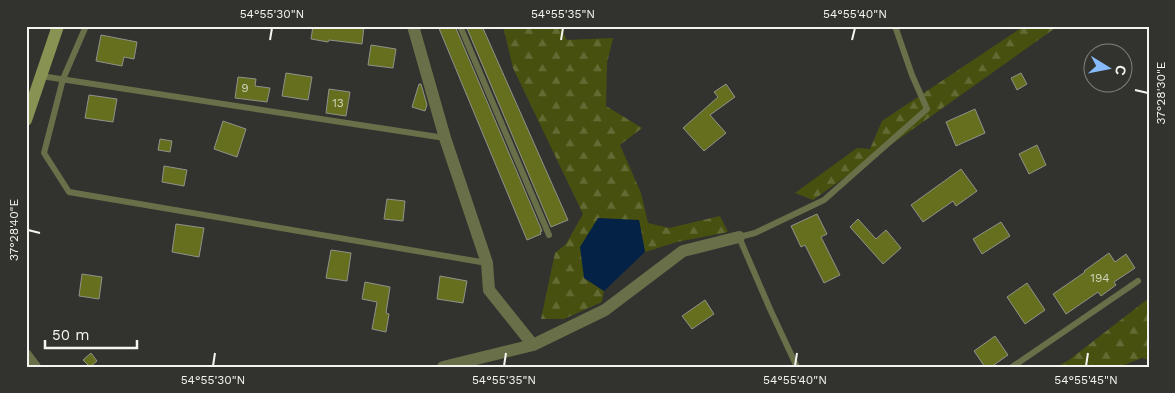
<svg xmlns="http://www.w3.org/2000/svg" width="1175" height="393" font-family="'Work Sans',sans-serif">
	<style>
		.forest { fill: url(#forest-firs) }
		.water { fill: #032246 }
		.building { fill: #656f1e; stroke: #91928c }
		.lines { fill: none; stroke-linecap: round; stroke-linejoin: round }
		.service { stroke: #697049; stroke-width: 6 }
		.minor { stroke: #697049; stroke-width: 12 }
		.secondary { stroke: #889252; stroke-width: 12 }
		.ticks { fill: none; stroke: #f4f5f1; stroke-width: 2 }
		.labels { text-anchor: middle; dominant-baseline: central; stroke-width: 4; stroke-linejoin: round; paint-order: stroke }
		.number-label { font-size: 12px; fill: #d0d4bc }
		.neatline { fill: none; stroke: #f4f5f1; stroke-width: 2 }
		.ticks-label { font-size: 12px; text-anchor: middle; fill: #f4f5f1 }
	</style>
	<defs>
		<pattern id="forest-firs" width="22" height="20" patternUnits="userSpaceOnUse" patternTransform="scale(1.25)"><rect width="22" height="20" fill="#485010"/><path d="M5 1l3.5 6h-7zM16 11l3.5 6h-7z" fill="#636a33"/></pattern>
	</defs>
	<rect width="100%" height="100%" fill="#32332e"/>
	<path class="forest" d="M503,26H560L567,40L613,38L607,63L606,106L642,128L620,145L641,193L648,223L669,228L720,216L728,232L677,242L645,252L639,220L584,278L604,291L602,302L564,319H541L555,253L566,244L583,214L513,68Z
		M1024,26H1058L813,200L795,193L857,148L870,149L882,121Z
		M1149,298V360L1142,358L1119,367H1056L1069,360Z"/>
	<path class="water" d="M598,218L639,220L645,252L604,291L584,278L580,247Z"/>
	<path class="building" d="M313,26H364L362,44L329,40L328,42L311,39Z
		M438,26H455L542,231L540,232L541,234L527,240Z
		M466,26H482L568,220L551,227Z
		M101,35L137,42L134,59L124,57L122,66L96,61Z
		M371,45L396,49L393,68L368,65Z
		M286,73L312,77L308,100L282,96Z
		M1021,73L1027,84L1017,90L1011,78Z
		M238,77L256,79L255,86L270,88L267,102L235,98Z
		M419,84H421L427,105L425,111L412,107Z
		M726,84L735,97L710,115L726,133L704,151L683,128L718,97L714,92Z
		M329,89L350,92L346,116L326,113Z
		M89,95L117,99L113,122L85,118Z
		M975,109L985,133L956,146L946,122Z
		M223,121L246,129L237,157L214,149Z
		M160,139L172,141L170,152L158,150Z
		M1037,145L1046,165L1029,174L1019,154Z
		M164,166L187,170L184,186L162,182Z
		M961,169L977,191L956,206L953,201L923,222L911,205Z
		M387,199L405,201L403,221L384,219Z
		M817,214L827,234L821,237L840,275L824,283L805,245L801,247L791,226Z
		M858,219L876,239L886,230L901,248L883,264L850,227Z
		M1001,222L1010,236L982,254L973,239Z
		M176,224L204,228L199,257L172,252Z
		M331,250L351,253L347,281L326,278Z
		M1109,253L1115,262L1126,254L1135,268L1114,282L1116,285L1101,296L1098,292L1066,314L1053,294L1085,272L1084,271Z
		M82,274L102,277L99,299L79,296Z
		M440,276L467,281L463,303L437,299Z
		M365,282L390,287L386,313L389,314L386,332L372,329L377,302L362,299Z
		M1027,283L1045,310L1025,324L1007,297Z
		M705,300L714,314L692,329L682,316Z
		M995,336L1008,355L991,367H985L974,351Z
		M91,353L97,361L90,367L83,360Z"/>
	<g class="lines">
		<path class="service" d="M86,26L63,79L44,153L69,192L487,263
			M460,26L549,235
			M41,76L445,138
			M797,367L770,309L739,237L755,233L824,200L927,109L912,75L895,26
			M1012,367L1138,281"/>
		<path class="minor" d="M413,26L445,138L487,263L489,290L533,345
			M26,355L35,367
			M443,367L533,345L605,310L683,251L739,237"/>
		<path class="secondary" d="M26,120L58,26"/>
	</g>
	<path class="ticks" d="M270,40L272,28M561,40L563,28M852,40L855,28M1135,90L1148,93M28,230L40,233M213,366L215,353M504,366L506,353M795,366L797,353M1086,366L1088,353"/>
	<g class="labels">
		<g class="number-label">
			<text x="245" y="88">9</text>
			<text x="338" y="103">13</text>
			<text x="1100" y="278">194</text>
		</g>
	</g>
	<rect width="1175" height="393" fill="none" stroke="#32332e" stroke-width="55"/>
	<g transform="translate(1108 68) rotate(100)"><circle r="24" fill="#32332e" stroke="#80817c"/>
	<path d="M0-4L9 19L0 12L-9 19Z" fill="#88bbfc"/>
	<text y="-8" font-size="14" font-weight="bold" text-anchor="middle" fill="#f4f5f1">С</text>
	</g>
	<path d="M45 340v8h92v-8" fill="none" stroke="#f4f5f1" stroke-width="2.5"/>
	<text x="52" y="340" font-size="15" fill="#f4f5f1" stroke="#32332e" stroke-width="4" paint-order="stroke">50 m</text>
	<rect x="28" y="28" width="1120" height="338" class="neatline"/>
	<g class="ticks-label">
		<text x="272" y="18">54°55'30"N</text>
		<text x="563" y="18">54°55'35"N</text>
		<text x="855" y="18">54°55'40"N</text>
		<text transform="translate(1161 93) rotate(-90)" y="4">37°28'30"E</text>
		<text transform="translate(14 230) rotate(-90)" y="4">37°28'40"E</text>
		<text x="213" y="384">54°55'30"N</text>
		<text x="504" y="384">54°55'35"N</text>
		<text x="795" y="384">54°55'40"N</text>
		<text x="1086" y="384">54°55'45"N</text>
	</g>
</svg>
